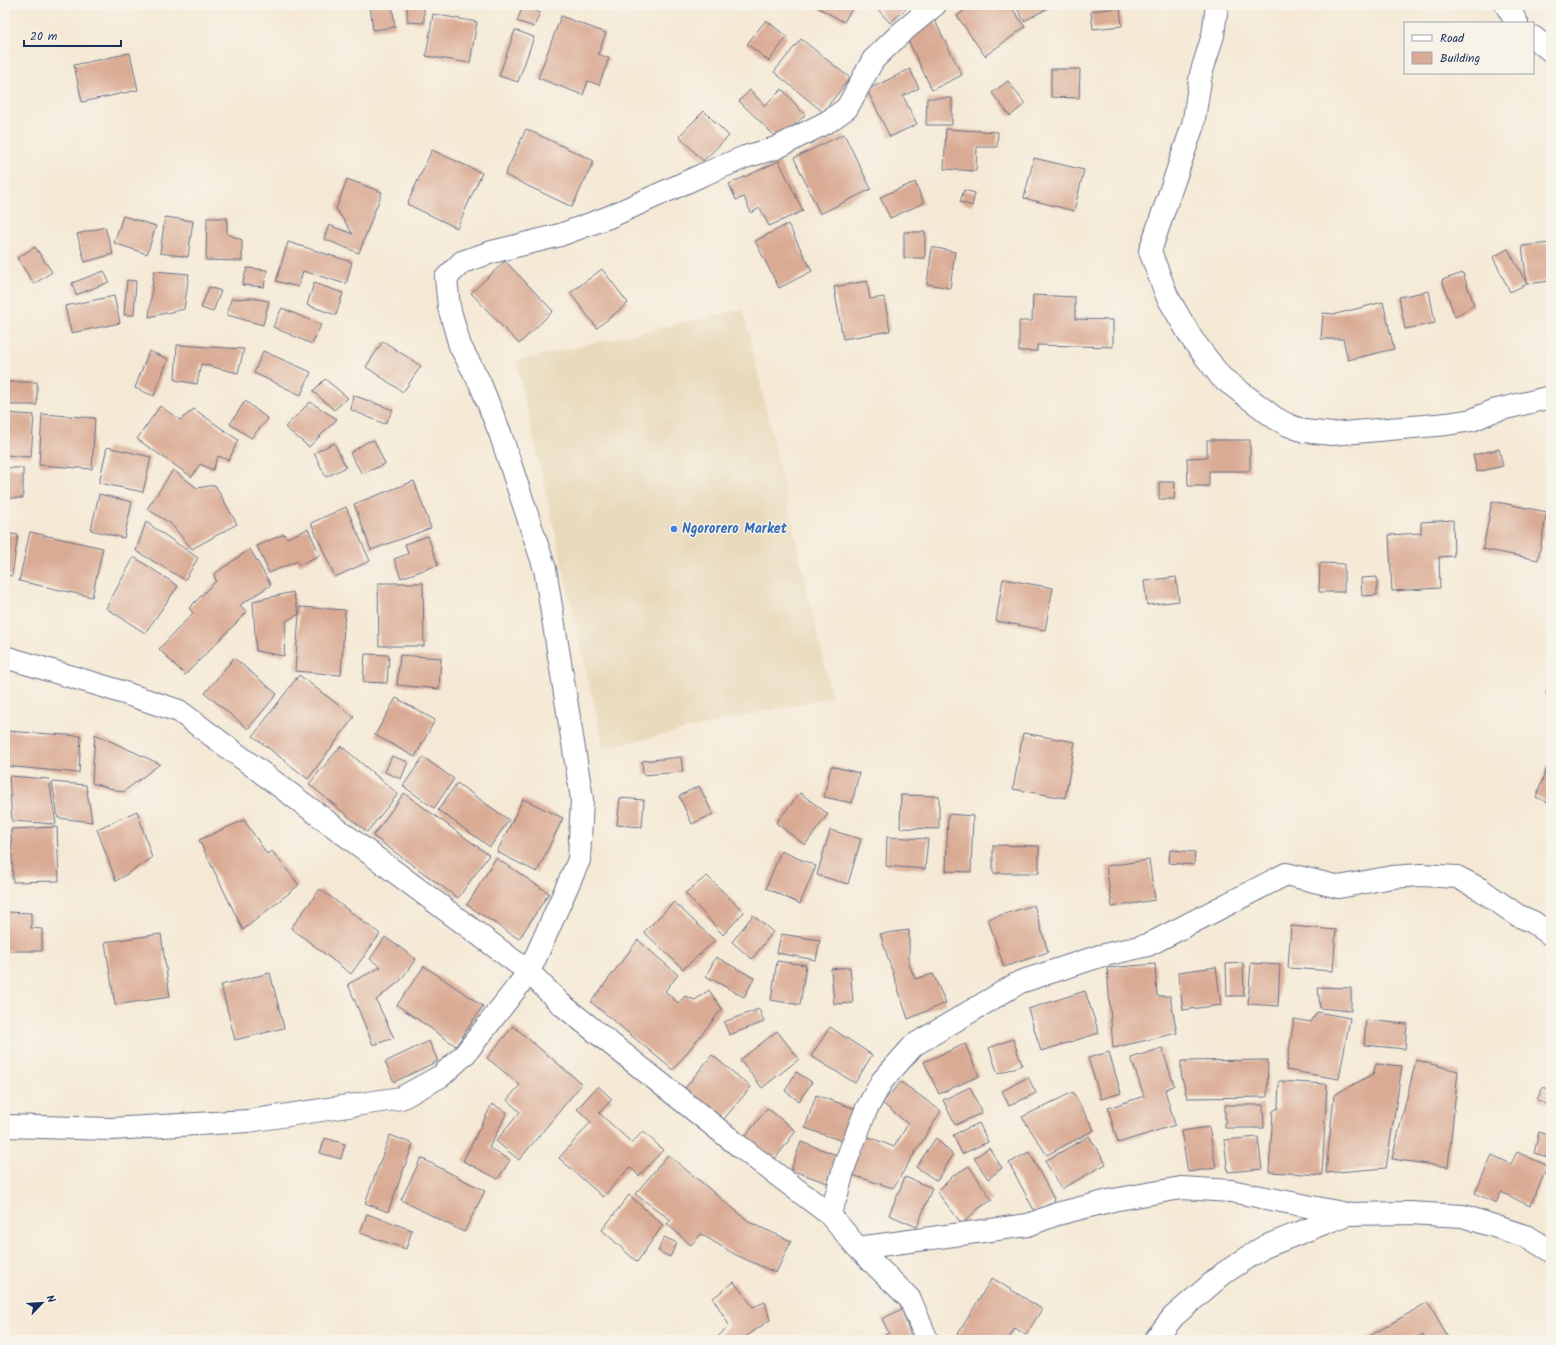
<svg xmlns="http://www.w3.org/2000/svg" width="1556" height="1345" font-family="Kalam,sans-serif">
	<style>
		.built { fill: #e8d9ba }
		.building { fill: #daab94 }
		.lines { fill: none; stroke-linecap: round; stroke-linejoin: round }
		.minor-casing { stroke: #677088; stroke-width: 24 }
		.major-casing { stroke: #677088; stroke-width: 24 }
		.minor { stroke: #fff; stroke-width: 22 }
		.major { stroke: #fff; stroke-width: 22 }
		.shop-dot { fill: #3f7fe0; stroke: #f7f3e8; stroke-width: 1.5 }
		.labels { text-anchor: middle; dominant-baseline: central; stroke-width: 3; stroke-linejoin: round; paint-order: stroke }
		.shop-label { font-size: 14px; font-weight: bold; fill: #366cbe; stroke: #f7f3e8; text-anchor: start }
	</style>
	<rect width="100%" height="100%" fill="#f7f3e8"/>
	<filter id="ink" filterUnits="userSpaceOnUse"><feTurbulence type="fractalNoise" baseFrequency=".025" numOctaves="2"/><feDisplacementMap in="SourceGraphic" scale="8" xChannelSelector="R" yChannelSelector="G"/><feConvolveMatrix kernelMatrix="1 2 1 2 8 2 1 2 1" color-interpolation-filters="sRGB"/></filter>
	<filter id="wash" filterUnits="userSpaceOnUse"><feTurbulence type="fractalNoise" baseFrequency=".012" numOctaves="4" result="noise"/><feDisplacementMap in="SourceGraphic" scale="16" xChannelSelector="R" yChannelSelector="G"/><feGaussianBlur stdDeviation="0.9" result="paint"/><feColorMatrix in="noise" values="0 0 0 0 0 0 0 0 0 0 0 0 0 0 0 0 0 1.4 0 .05"/><feComposite in="paint" operator="in"/></filter>
	<g filter="url(#wash)">
		<rect width="100%" height="100%" fill="#f5e9d6"/>
		<path class="built" d="M743,309L832,697L604,748L516,361Z"/>
		<g id="blocks">
			<path class="building" d="M370,5H392L395,27L373,30Z
				M407,5H424V23L407,22Z
				M813,5H854L844,22Z
				M874,5H910L890,23Z
				M972,5H1010L1025,27L985,56L957,16Z
				M1015,5H1054L1024,21Z
				M523,6L540,13L534,27L517,21Z
				M1120,8L1122,26L1093,29L1091,11Z
				M433,14L477,22L470,63L426,56Z
				M561,16L606,33L598,54L609,58L599,85L588,81L583,95L538,78Z
				M934,19L962,75L932,90L905,34Z
				M766,20L787,37L769,61L747,44Z
				M515,30L534,37L518,82L499,76Z
				M801,39L850,78L823,112L774,72Z
				M130,53L138,90L82,102L74,65Z
				M910,69L919,88L903,96L917,124L890,137L867,90Z
				M1051,69H1080L1079,98L1051,97Z
				M1008,81L1025,104L1010,116L992,93Z
				M782,89L805,115L779,140L739,101L750,90L765,106Z
				M927,98H952V125H926Z
				M704,111L729,136L703,161L679,136Z
				M526,129L594,161L572,207L505,175Z
				M946,129L998,132L997,147H977L976,171L944,169Z
				M844,134L871,189L820,214L794,158Z
				M432,150L482,173L457,228L407,204Z
				M1034,158L1084,170L1074,211L1024,198Z
				M779,161L803,211L769,226L760,208L751,213L744,197L736,200L729,184Z
				M347,179L382,192L359,253L324,239L329,225L353,234L336,209Z
				M915,182L924,203L890,218L880,197Z
				M964,190L975,193L972,206L960,202Z
				M123,216L156,226L147,254L114,243Z
				M165,217L193,221L188,257L160,253Z
				M207,218H227V234L242,240V261L206,260Z
				M788,224L812,271L779,288L755,241Z
				M105,227L113,254L85,262L77,234Z
				M904,232H925V258H904Z
				M288,242L352,262L346,284L303,271L298,287L276,281Z
				M1551,243V281L1527,284L1522,246Z
				M35,247L52,272L34,284L17,258Z
				M932,247L955,252L950,288L927,284Z
				M1508,249L1527,284L1510,292L1493,257Z
				M505,261L553,311L519,344L471,293Z
				M247,268L267,270L264,287L242,285Z
				M602,269L628,303L597,328L570,293Z
				M104,271L109,282L76,295L72,283Z
				M154,271L189,274L184,309L149,317Z
				M1463,273L1474,305L1455,317L1442,280Z
				M127,280L136,281L134,315H124Z
				M867,281L870,299L884,297L890,331L843,339L834,287Z
				M314,283L343,293L336,315L307,305Z
				M209,287L221,291L213,312L201,308Z
				M1429,291L1435,323L1405,329L1399,297Z
				M1033,295L1075,297V319L1113,320V347L1037,345V351H1019V321H1032Z
				M114,296L120,323L71,333L65,306Z
				M252,298L269,301L263,325L227,315L231,299Z
				M1383,302L1394,349L1348,360L1343,339H1321L1323,313L1336,314Z
				M282,308L321,325L312,344L273,327Z
				M383,341L421,366L403,392L366,367Z
				M177,345L244,349L238,373L201,364L197,384L175,380Z
				M149,351L168,359L154,396L135,388Z
				M263,351L311,372L301,395L254,373Z
				M325,379L348,398L334,410L313,391Z
				M5,382H37V405H5Z
				M353,395L393,410L385,424L351,410Z
				M245,401L268,419L251,438L230,424Z
				M310,402L337,419L309,447L285,427Z
				M160,406L180,420L194,409L238,440L229,460L218,456L213,470L200,464L192,477L137,439Z
				M5,413L34,415L31,457L5,455Z
				M42,414L95,418L92,469L39,465Z
				M374,440L385,464L362,474L350,453L367,442Z
				M1207,440H1250V471H1209V486H1188L1187,458L1207,457Z
				M334,443L346,467L326,477L314,453Z
				M107,447L151,457L143,492L99,483Z
				M1499,449L1503,466L1477,472L1473,455Z
				M5,468H23V498H5Z
				M173,470L197,488L215,485L237,524L192,549L170,523L147,509Z
				M414,481L431,528L371,550L354,504Z
				M1159,482H1175L1174,499H1159Z
				M99,494L132,502L124,538L91,530Z
				M1492,501L1547,512L1538,560L1483,549Z
				M346,507L370,561L335,577L311,523Z
				M1453,520L1454,556L1439,557L1440,588L1392,591L1389,535L1421,533V522Z
				M146,522L198,558L185,580L136,551Z
				M308,529L320,555L299,565L297,561L269,573L257,546L284,534L287,538Z
				M30,532L103,548L92,597L19,581Z
				M5,533L18,535L12,576L5,575Z
				M428,536L438,565L401,578L394,559L408,554L405,544Z
				M250,549L271,585L240,605L247,612L185,675L159,649L193,613L189,608L216,581L214,574Z
				M134,557L178,586L145,633L106,608Z
				M1320,563L1344,564V592H1319Z
				M1176,577L1179,601L1147,605L1144,581Z
				M1377,577V595L1362,596L1361,578Z
				M1003,579L1053,588L1045,630L996,621Z
				M378,583H423L424,646H379Z
				M293,592L299,614L300,607L345,610L341,675L295,671L299,614L286,621L284,656L256,651L253,601Z
				M365,654L389,655L387,683L363,682Z
				M400,655L441,658L439,689L397,685Z
				M234,658L277,694L248,729L205,693Z
				M299,675L354,717L308,779L253,736Z
				M1550,675H1551V695L1546,694Z
				M396,698L435,720L415,757L375,735Z
				M5,731L81,736L79,773L5,766Z
				M1023,733L1075,742L1065,798L1013,789Z
				M95,734L160,764L123,792L92,783Z
				M341,746L398,794L367,832L309,784Z
				M392,756L408,762L401,779L385,772Z
				M423,757L454,779L434,808L403,786Z
				M681,757L683,772L643,775L642,761Z
				M1551,757V804L1536,797Z
				M831,766L859,773L852,803L824,797Z
				M9,776L49,779L56,824L12,821Z
				M52,782L86,785L92,822L58,818Z
				M457,783L509,820L490,847L438,810Z
				M699,786L713,814L692,824L679,796Z
				M404,793L489,855L458,898L373,836Z
				M800,793L828,814L805,845L776,823Z
				M901,795L939,796V829L900,828Z
				M620,798L644,800L642,827L617,825Z
				M523,799L563,818L537,872L497,852Z
				M137,811L152,858L116,881L97,829Z
				M948,814L973,816L971,872L946,871Z
				M244,820L267,854L272,851L299,885L243,930L199,840Z
				M57,827L59,881L13,882L11,829Z
				M830,830L861,839L848,884L817,875Z
				M887,837L928,839L925,869L886,866Z
				M993,845L1039,846V873H993Z
				M1170,850L1195,852L1194,865L1169,863Z
				M781,851L816,866L800,904L766,888Z
				M496,858L549,893L519,939L467,905Z
				M1149,860L1155,900L1112,907L1106,866Z
				M707,876L744,912L723,935L685,893Z
				M320,889L380,934L351,974L291,928Z
				M674,902L715,941L683,969L644,932Z
				M1034,905L1048,952L1004,967L988,919Z
				M5,912L31,913V928L42,929V951H5Z
				M753,915L773,932L752,959L732,942Z
				M1291,926L1336,930L1333,971L1288,968Z
				M909,930V964L915,979L933,974L946,1003L908,1019L880,934Z
				M161,934L170,997L115,1005L105,942Z
				M781,934L820,940L816,960L777,953Z
				M385,937L416,959L400,981L376,1000L394,1038L373,1045L348,984L381,967L370,959Z
				M638,940L678,975L665,991L678,1003L685,996L695,1000L709,990L722,1009L673,1070L591,1002Z
				M716,957L754,978L744,997L706,976Z
				M777,961L806,965L800,1005L771,1000Z
				M1243,963L1244,996H1227L1226,964Z
				M1251,963L1280,965L1278,1006L1248,1004Z
				M1155,964L1157,996H1170L1177,1033L1113,1048L1107,968Z
				M424,966L483,1006L456,1046L397,1005Z
				M850,967L853,1003L834,1004L831,969Z
				M1216,967L1221,1005L1183,1010L1178,972Z
				M270,973L284,1028L235,1040L221,985Z
				M1318,987L1351,988V1011L1320,1008Z
				M1085,991L1099,1033L1041,1051L1028,1009Z
				M759,1009L764,1022L729,1035L724,1022Z
				M1317,1012L1350,1018L1339,1079L1286,1070L1294,1019L1311,1022Z
				M1366,1020L1407,1024L1405,1049L1364,1045Z
				M513,1026L582,1084L519,1160L496,1141L520,1112L507,1100L520,1085L487,1058Z
				M830,1027L872,1055L855,1083L811,1056Z
				M777,1031L799,1059L762,1088L740,1060Z
				M5,1034H7L8,1081H5Z
				M1013,1039L1022,1065L998,1074L989,1048Z
				M429,1041L438,1061L394,1082L385,1062Z
				M965,1044L979,1076L939,1094L924,1062Z
				M1162,1048L1174,1085L1165,1090L1175,1125L1118,1143L1108,1108L1144,1096L1131,1058Z
				M1109,1052L1121,1093L1101,1099L1088,1058Z
				M712,1055L751,1087L723,1120L685,1088Z
				M1268,1060L1267,1097L1187,1098L1181,1073V1061Z
				M1416,1060L1458,1071L1448,1167L1392,1159Z
				M1376,1064L1402,1066L1386,1168L1326,1173L1334,1095L1373,1074Z
				M796,1072L812,1082L799,1101L785,1091Z
				M1028,1077L1036,1093L1009,1106L1002,1091Z
				M1279,1081L1327,1084L1322,1175L1269,1172L1273,1111L1278,1108Z
				M901,1082L941,1111L893,1188L849,1174L864,1135L894,1147L908,1124L882,1103Z
				M598,1086L612,1099L599,1113L632,1143L643,1131L663,1150L639,1176L630,1167L603,1197L559,1158L591,1122L577,1109Z
				M970,1087L982,1113L955,1125L943,1100Z
				M1543,1087L1551,1090V1106L1537,1100Z
				M1073,1092L1094,1130L1047,1155L1022,1117Z
				M816,1095L856,1109L845,1142L805,1128Z
				M492,1104L507,1112L489,1148L510,1160L498,1179L463,1161Z
				M1225,1105H1263L1264,1128H1225Z
				M767,1108L796,1131L775,1159L745,1137Z
				M979,1123L988,1142L962,1154L953,1135Z
				M1209,1127L1216,1168L1188,1172L1181,1131Z
				M1539,1132L1551,1136V1158L1534,1153Z
				M390,1135L413,1144L388,1212L365,1203Z
				M1089,1136L1106,1164L1061,1189L1045,1161Z
				M1258,1137L1262,1169L1228,1172L1224,1140Z
				M325,1138L345,1144L341,1159L320,1153Z
				M936,1138L953,1155L937,1181L916,1167Z
				M801,1142L837,1155L827,1183L791,1170Z
				M989,1148L1002,1168L988,1179L974,1158Z
				M1029,1152L1055,1201L1035,1212L1009,1163Z
				M1517,1152L1548,1166L1530,1206L1501,1192L1496,1203L1475,1193L1492,1155L1511,1164Z
				M668,1155L751,1223L791,1241L776,1273L736,1255L701,1234L691,1245L667,1224L671,1220L635,1194Z
				M421,1158L485,1191L464,1232L401,1200Z
				M969,1166L992,1200L979,1208L962,1224L937,1192L954,1175Z
				M905,1177L932,1188L917,1227L889,1215Z
				M629,1195L663,1225L637,1262L602,1230Z
				M367,1214L412,1230L406,1249L360,1233Z
				M664,1237L677,1243L670,1257L658,1251Z
				M992,1278L1042,1309L1026,1335L1015,1328L1008,1340H957L955,1339Z
				M734,1282L753,1307L765,1302L770,1320L741,1340H718L716,1339L729,1325L713,1298Z
				M1428,1302L1450,1340H1426L1423,1335L1414,1340H1363Z
				M902,1309L912,1340H882L881,1337L889,1333L882,1319Z"/>
		</g>
	</g>
	<g filter="url(#ink)">
		<use href="#blocks" fill-opacity="0" stroke="#677088" stroke-width="1"/>
		<g class="lines">
			<defs>
				<path id="minor" d="M1217,5L1213,35L1201,74L1193,125L1150,251L1167,296L1192,339L1221,377L1275,418L1288,425L1304,431L1332,434L1447,424L1472,420L1493,411L1551,397
					M1506,5L1517,23
					M1533,37L1551,51
					M5,657L106,687L179,711L529,972L561,1004L739,1146L829,1214L858,1248L910,1299L927,1340
					M5,1126L111,1129L248,1121L401,1098L441,1076L465,1054L529,972L579,860L582,799L545,569L500,433L480,383L460,346L449,307L446,278L462,262L492,252L560,235L609,217L702,175L745,157L776,148L829,121L847,108L873,60L902,32L935,5
					M829,1214L836,1197L845,1164L866,1110L882,1081L914,1045L1020,982L1100,956L1148,945L1286,874L1339,887L1392,877L1421,875L1457,877L1480,889L1517,915L1533,922L1551,935
					M858,1248L1028,1225L1057,1214L1113,1200L1181,1188L1231,1191L1347,1214"/>
				<path id="major" d="M1155,1340L1173,1317L1224,1273L1264,1247L1347,1214L1409,1213L1463,1216L1528,1237L1551,1251"/>
			</defs>
			<use href="#minor" class="minor-casing"/>
			<use href="#major" class="major-casing"/>
			<use href="#minor" class="minor"/>
			<use href="#major" class="major"/>
		</g>
	</g>
	<circle class="shop-dot" cx="674" cy="529" r="4"/>
	<g class="labels">
		<g class="shop-label">
			<text x="682" y="529">Ngororero Market</text>
		</g>
	</g>
	<rect width="1556" height="1345" fill="none" stroke="#f7f3e8" stroke-width="20"/>
	<rect x="1404" y="22" width="130" height="52" fill="#f7f3e8" stroke="#9fa5b1"/>
	<rect x="1412" y="35" width="20" height="6" fill="#ffffff" stroke="#9fa5b1"/>
	<text x="1440" y="42" font-size="12" fill="#1b2f5e">Road</text>
	<rect x="1412" y="52" width="20" height="12" fill="#daab94" stroke="#9fa5b1"/>
	<text x="1440" y="62" font-size="12" fill="#1b2f5e">Building</text>
	<g transform="translate(42 1303) rotate(65)" stroke="#f7f3e8" stroke-width="3" paint-order="stroke">
	<path d="M0-3L7 15L0 10L-7 15Z" fill="#1b2f5e"/>
	<text y="-6" font-size="11" font-weight="bold" text-anchor="middle" fill="#1b2f5e">N</text>
	</g>
	<path d="M24 40v6h97v-6" fill="none" stroke="#1b2f5e" stroke-width="2"/>
	<text x="30" y="40" font-size="12" fill="#1b2f5e" stroke="#f7f3e8" stroke-width="3" paint-order="stroke">20 m</text>
</svg>
